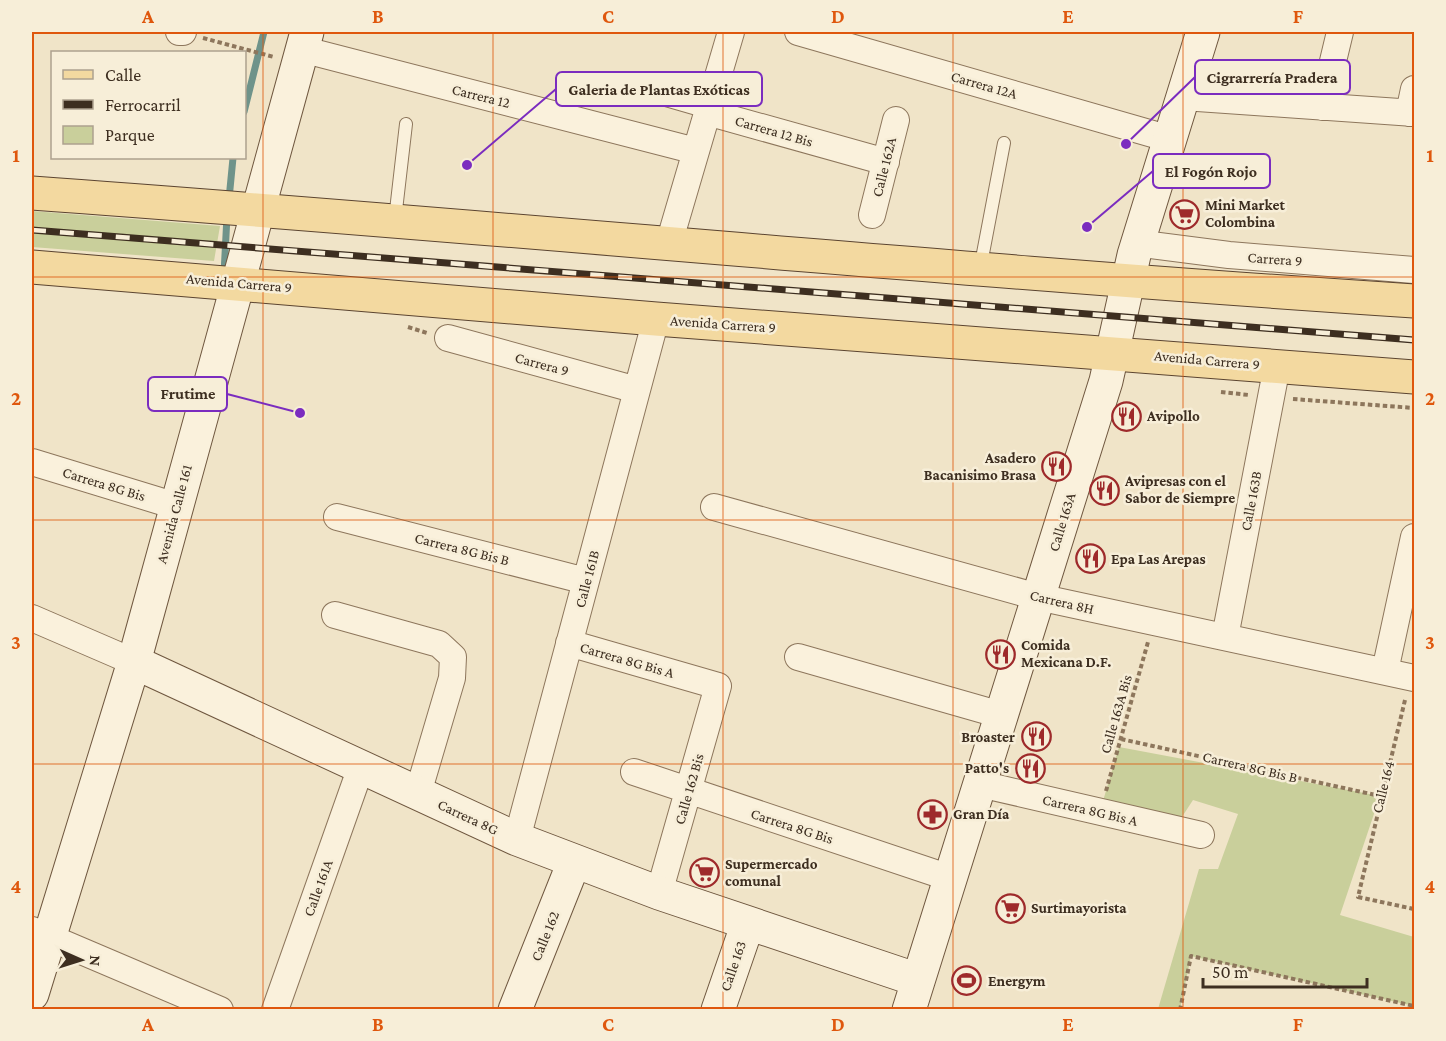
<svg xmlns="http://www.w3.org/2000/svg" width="1446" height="1041" font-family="'Crimson Pro',serif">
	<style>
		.green { fill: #c9cf9b }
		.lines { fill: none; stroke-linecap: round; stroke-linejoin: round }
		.stream { stroke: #6f938a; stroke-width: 7 }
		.lane-casing { stroke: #8d765c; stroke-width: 14 }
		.street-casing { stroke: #8d765c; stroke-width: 28 }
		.secondary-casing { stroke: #6f573f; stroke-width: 35 }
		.primary-casing { stroke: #5b4430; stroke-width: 35 }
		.path { stroke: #8d765c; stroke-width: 4; stroke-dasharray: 4.5 3; stroke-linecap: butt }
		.lane { stroke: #faf1dc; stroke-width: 12 }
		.street { stroke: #faf1dc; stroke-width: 26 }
		.secondary { stroke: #faf1dc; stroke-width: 33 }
		.primary { stroke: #f3d9a0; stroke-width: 33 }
		.rail-casing { stroke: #3d2e20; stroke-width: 7 }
		.rail { stroke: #f7eed8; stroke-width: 4.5; stroke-dasharray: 14; stroke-linecap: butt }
		.grid { fill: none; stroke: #df570d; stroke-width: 1.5; stroke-opacity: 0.55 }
		.labels { text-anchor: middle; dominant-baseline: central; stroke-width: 5; stroke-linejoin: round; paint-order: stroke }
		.street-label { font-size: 15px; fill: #3d2e20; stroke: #f7eed8 }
		.poi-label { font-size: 15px; font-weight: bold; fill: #3d2e20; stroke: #f7eed8; text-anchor: start }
		.leader { fill: none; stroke: #7b2cbf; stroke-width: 2 }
		.callout-dot { fill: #7b2cbf; stroke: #f7eed8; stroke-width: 2 }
		.callout { fill: #f7eed8; stroke: #7b2cbf; stroke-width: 2 }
		.callout-label { font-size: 16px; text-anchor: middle; font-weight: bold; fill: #3d2e20 }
		.neatline { fill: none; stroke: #df570d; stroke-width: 2 }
		.grid-label { font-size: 20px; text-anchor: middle; font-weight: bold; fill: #df570d }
	</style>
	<rect width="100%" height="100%" fill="#f0e4c8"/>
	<path class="green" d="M32,211L220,226L214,261L32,247Z
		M1119,747L1380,796L1340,915L1414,937V1006L1191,956L1180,1009H1158L1199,869H1218L1238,814L1193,800L1178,823L1103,801Z"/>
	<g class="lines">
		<path class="stream" d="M244,112L264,32
			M229,199L233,158
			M224,274L227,216"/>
		<defs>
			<path id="lane" d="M662,99L707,112
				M395,219L406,124
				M980,269L1004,143"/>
			<path id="street" d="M179,32H183
				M798,32L1170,139
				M301,49L696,151
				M1183,97L1414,113
				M1322,107L1340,32
				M707,112L886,162
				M1409,113L1414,89
				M872,215L896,120
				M1140,235L1151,245L1229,255L1414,270
				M669,243L731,32
				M448,338L637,390
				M32,462L176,506
				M714,507L1038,597L1414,678
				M337,517L586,581
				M335,615L439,644L453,657L452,678L418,793
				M32,618L134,662
				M1225,637L1277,366
				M569,643L718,686L659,893
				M798,657L1001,715
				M1385,671L1414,537
				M634,772L950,878
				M980,784L1201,835
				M517,839L656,319
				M32,930L220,1010
				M275,1010L361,767"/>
			<path id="secondary" d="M134,662L517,839L659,893L918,980
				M32,994L134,662L307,32
				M515,1010L574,862
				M718,1010L748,923
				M909,1010L1106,381L1134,255L1203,32"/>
			<path id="primary" d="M32,193C493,226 953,271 1414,301
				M32,267L656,319L1414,377"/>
		</defs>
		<use href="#lane" class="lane-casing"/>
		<use href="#street" class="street-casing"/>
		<use href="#secondary" class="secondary-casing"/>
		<use href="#primary" class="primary-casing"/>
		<path class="path" d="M203,38L274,57
			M408,327L427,333
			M1221,392L1249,395
			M1293,399L1414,408
			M1405,700L1358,897L1414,909
			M1121,739L1380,796
			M1106,791L1148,642
			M1180,1010L1191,956L1414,1006"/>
		<use href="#lane" class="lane"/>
		<use href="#street" class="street"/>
		<use href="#secondary" class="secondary"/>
		<use href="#primary" class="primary"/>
		<defs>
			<path id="rail" d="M32,230L1414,340"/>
		</defs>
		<use href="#rail" class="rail-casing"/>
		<use href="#rail" class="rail"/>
	</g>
	<path class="grid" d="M263,32V1010M493,32V1010M723,32V1010M953,32V1010M1183,32V1010M32,277H1414M32,520H1414M32,764H1414"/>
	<defs>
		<symbol id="supermarket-ring" viewBox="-11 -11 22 22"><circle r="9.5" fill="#f7eed8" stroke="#9e2a2b" stroke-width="1.5"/><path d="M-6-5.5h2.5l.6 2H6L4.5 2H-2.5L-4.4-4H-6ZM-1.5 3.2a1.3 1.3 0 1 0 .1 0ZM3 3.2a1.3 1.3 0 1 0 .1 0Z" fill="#9e2a2b"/></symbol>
		<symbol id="restaurant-ring" viewBox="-11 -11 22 22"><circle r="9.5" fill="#f7eed8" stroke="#9e2a2b" stroke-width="1.5"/><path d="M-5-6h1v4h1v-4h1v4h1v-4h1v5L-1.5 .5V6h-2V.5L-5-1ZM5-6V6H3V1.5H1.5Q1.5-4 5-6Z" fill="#9e2a2b"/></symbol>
		<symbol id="pharmacy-ring" viewBox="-11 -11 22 22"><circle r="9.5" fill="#f7eed8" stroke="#9e2a2b" stroke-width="1.5"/><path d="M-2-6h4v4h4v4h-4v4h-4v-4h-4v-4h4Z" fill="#9e2a2b"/></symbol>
		<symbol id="stadium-ring" viewBox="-11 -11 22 22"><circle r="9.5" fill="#f7eed8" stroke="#9e2a2b" stroke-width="1.5"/><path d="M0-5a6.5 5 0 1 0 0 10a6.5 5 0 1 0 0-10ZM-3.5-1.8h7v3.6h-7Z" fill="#9e2a2b"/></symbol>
	</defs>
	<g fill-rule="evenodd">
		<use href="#supermarket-ring" x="1168" y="198" width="33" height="33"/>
		<use href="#restaurant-ring" x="1110" y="400" width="33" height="33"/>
		<use href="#restaurant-ring" x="1040" y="450" width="33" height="33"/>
		<use href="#restaurant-ring" x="1088" y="474" width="33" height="33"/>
		<use href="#restaurant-ring" x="1074" y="542" width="33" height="33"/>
		<use href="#restaurant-ring" x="984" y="638" width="33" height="33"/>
		<use href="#restaurant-ring" x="1020" y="720" width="33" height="33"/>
		<use href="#restaurant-ring" x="1014" y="752" width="33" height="33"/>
		<use href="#pharmacy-ring" x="916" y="798" width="33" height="33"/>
		<use href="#supermarket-ring" x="688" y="856" width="33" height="33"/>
		<use href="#supermarket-ring" x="994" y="892" width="33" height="33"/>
		<use href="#stadium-ring" x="950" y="964" width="33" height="33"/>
	</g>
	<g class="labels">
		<g class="street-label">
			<text transform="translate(984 85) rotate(16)">Carrera 12A</text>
			<text transform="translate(481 96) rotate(14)">Carrera 12</text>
			<text transform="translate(774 131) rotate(16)">Carrera 12 Bis</text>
			<text transform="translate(884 167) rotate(-76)">Calle 162A</text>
			<text transform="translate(1275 259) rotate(4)">Carrera 9</text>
			<text transform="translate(239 283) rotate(5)">Avenida Carrera 9</text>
			<text transform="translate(723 324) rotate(4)">Avenida Carrera 9</text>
			<text transform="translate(1207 360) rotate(5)">Avenida Carrera 9</text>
			<text transform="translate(542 364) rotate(15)">Carrera 9</text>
			<text transform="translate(104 484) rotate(17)">Carrera 8G Bis</text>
			<text transform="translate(1251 501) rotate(-79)">Calle 163B</text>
			<text transform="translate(174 514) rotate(-75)">Avenida Calle 161</text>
			<text transform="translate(1062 522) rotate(-73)">Calle 163A</text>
			<text transform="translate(462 549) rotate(14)">Carrera 8G Bis B</text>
			<text transform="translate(587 579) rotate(-75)">Calle 161B</text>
			<text transform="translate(1062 602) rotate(13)">Carrera 8H</text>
			<text transform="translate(627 660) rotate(16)">Carrera 8G Bis A</text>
			<text transform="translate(1116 714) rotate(-74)">Calle 163A Bis</text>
			<text transform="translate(1250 767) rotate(13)">Carrera 8G Bis B</text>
			<text transform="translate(1383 787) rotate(-76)">Calle 164</text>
			<text transform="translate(689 789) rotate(-74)">Calle 162 Bis</text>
			<text transform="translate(1090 810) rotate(13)">Carrera 8G Bis A</text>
			<text transform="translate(468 817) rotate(25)">Carrera 8G</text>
			<text transform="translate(792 826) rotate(18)">Carrera 8G Bis</text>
			<text transform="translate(318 888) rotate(-70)">Calle 161A</text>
			<text transform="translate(545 936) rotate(-68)">Calle 162</text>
			<text transform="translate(733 966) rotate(-71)">Calle 163</text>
		</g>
		<g class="poi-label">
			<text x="1205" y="205">Mini Market<tspan x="1205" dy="17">Colombina</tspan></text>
			<text x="1147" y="416">Avipollo</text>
			<text x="1036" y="458" text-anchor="end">Asadero<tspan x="1036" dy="17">Bacanisimo Brasa</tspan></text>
			<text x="1125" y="481">Avipresas con el<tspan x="1125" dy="17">Sabor de Siempre</tspan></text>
			<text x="1111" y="559">Epa Las Arepas</text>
			<text x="1021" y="645">Comida<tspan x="1021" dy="17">Mexicana D.F.</tspan></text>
			<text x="1015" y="737" text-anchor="end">Broaster</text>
			<text x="1009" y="768" text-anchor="end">Patto's</text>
			<text x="953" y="814">Gran Día</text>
			<text x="725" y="864">Supermercado<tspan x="725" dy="17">comunal</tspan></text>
			<text x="1031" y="908">Surtimayorista</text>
			<text x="988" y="981">Energym</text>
		</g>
	</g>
	<path class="leader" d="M1126 144L1195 77M467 165L556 89M1087 227L1153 171M300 413L227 394"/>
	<g class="callout-dot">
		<circle cx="1126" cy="144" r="6"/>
		<circle cx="467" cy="165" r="6"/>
		<circle cx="1087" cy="227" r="6"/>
		<circle cx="300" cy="413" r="6"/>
	</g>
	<g class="callout">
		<rect x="1195" y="60" width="155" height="34" rx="6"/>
		<rect x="556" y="72" width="206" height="34" rx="6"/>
		<rect x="1153" y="154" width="117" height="34" rx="6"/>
		<rect x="148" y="377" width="79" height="34" rx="6"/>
	</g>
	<g class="callout-label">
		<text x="1272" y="83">Cigrarrería Pradera</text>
		<text x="659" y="95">Galeria de Plantas Exóticas</text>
		<text x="1211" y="177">El Fogón Rojo</text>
		<text x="188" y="399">Frutime</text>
	</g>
	<rect width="1446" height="1041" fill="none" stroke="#f7eed8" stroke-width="66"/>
	<rect x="51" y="51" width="195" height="108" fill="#f7eed8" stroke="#ada18e" stroke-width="1.5"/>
	<rect x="63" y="70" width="30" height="9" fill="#f3d9a0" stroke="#ada18e" stroke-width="1.5"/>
	<text x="105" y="81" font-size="18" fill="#3d2e20">Calle</text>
	<rect x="63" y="100" width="30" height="9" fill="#3d2e20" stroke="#ada18e" stroke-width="1.5"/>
	<text x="105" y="111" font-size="18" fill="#3d2e20">Ferrocarril</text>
	<rect x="63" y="126" width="30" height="18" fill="#c9cf9b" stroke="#ada18e" stroke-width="1.5"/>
	<text x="105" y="141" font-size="18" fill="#3d2e20">Parque</text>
	<g transform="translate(81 960) rotate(93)" stroke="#f7eed8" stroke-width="4.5" paint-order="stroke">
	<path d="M0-4.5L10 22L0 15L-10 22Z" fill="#3d2e20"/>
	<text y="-9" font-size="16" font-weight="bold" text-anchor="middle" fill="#3d2e20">N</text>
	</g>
	<path d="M1203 978v9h164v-9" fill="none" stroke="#3d2e20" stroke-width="3"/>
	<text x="1212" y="978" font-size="18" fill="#3d2e20" stroke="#f7eed8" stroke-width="4.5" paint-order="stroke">50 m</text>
	<rect x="33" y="33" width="1380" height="975" class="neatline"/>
	<g class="grid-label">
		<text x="148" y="23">A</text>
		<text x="378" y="23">B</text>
		<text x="608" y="23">C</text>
		<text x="838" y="23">D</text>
		<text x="1068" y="23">E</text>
		<text x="1298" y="23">F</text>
		<text x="16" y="162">1</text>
		<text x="1430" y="162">1</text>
		<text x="16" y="405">2</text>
		<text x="1430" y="405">2</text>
		<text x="16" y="649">3</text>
		<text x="1430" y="649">3</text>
		<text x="16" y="893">4</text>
		<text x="1430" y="893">4</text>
		<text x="148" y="1031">A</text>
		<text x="378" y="1031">B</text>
		<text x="608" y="1031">C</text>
		<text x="838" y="1031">D</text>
		<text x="1068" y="1031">E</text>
		<text x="1298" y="1031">F</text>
	</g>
</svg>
